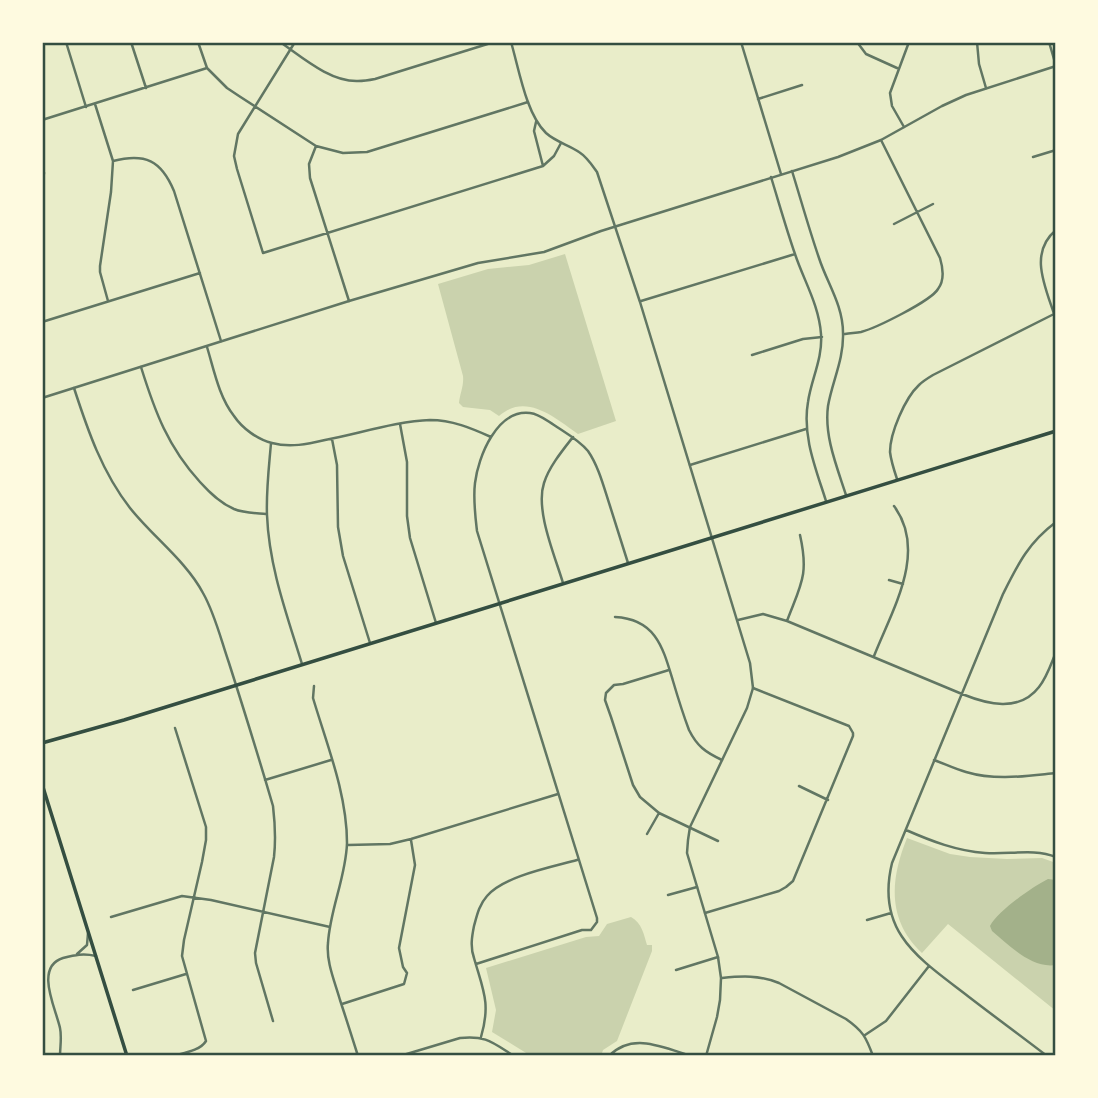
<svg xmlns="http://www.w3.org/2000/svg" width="1098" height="1098" font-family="'Space Grotesk',sans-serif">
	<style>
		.green { fill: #cad2ad }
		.water { fill: #a3b18a }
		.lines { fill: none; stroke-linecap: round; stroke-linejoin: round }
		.minor { stroke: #617663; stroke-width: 2.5 }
		.tertiary { stroke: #617663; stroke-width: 2.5 }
		.secondary { stroke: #344e41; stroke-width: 3.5 }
		.neatline { fill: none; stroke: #344e41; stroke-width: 2.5 }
	</style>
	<rect width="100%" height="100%" fill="#e9edc9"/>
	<path class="green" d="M565,254L616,421L578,434C555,418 526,392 499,416L490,410L463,407L459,403C460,393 464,386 463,376L438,284L488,269L529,265Z
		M907,838L950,854L970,857L1007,859L1042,858L1056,863V1011L948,924L922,953C887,920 890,880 907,838Z
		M631,917C642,923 644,935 647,945H652V951L617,1041L603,1050L601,1056H531L492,1032L496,1010L486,968L586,937L599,936L607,924Z"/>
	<path class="water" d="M1048,879L1056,880V965C1032,969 1010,946 992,931L990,926C998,911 1032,887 1048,879Z"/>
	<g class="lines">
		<path class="minor" d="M66,42L86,107
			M131,42L146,88
			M198,42L207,68L227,88L239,96L316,146L343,153L367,152L528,102
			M280,42C302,57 330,82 358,81C364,81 370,80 375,79L494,42
			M295,42L238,134L234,156L237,169L263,253L543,166L554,156L561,143
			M741,42L781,174
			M857,42L866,54L897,68
			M977,42L979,64L986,88
			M1049,42L1056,66
			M758,99L802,85
			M95,104L113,161L111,192L100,266V272L108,301
			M42,120L207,68
			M536,122L534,131L543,166
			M904,127L892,106L890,93L909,42
			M316,146L309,164L310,178L349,301
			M1033,157L1056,150
			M113,161C145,153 161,160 174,191L221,341
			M42,162L44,173L42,187
			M792,171C801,200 809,229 819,258C827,283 843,305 843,333C844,359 832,382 828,406C824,436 837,467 846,495
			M771,177C779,203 786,228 795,254C804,281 819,305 821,334C823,358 811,380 808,402C802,436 816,469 826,501
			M894,224L933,204
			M1056,230C1027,254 1047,290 1056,320
			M641,301L795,254
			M42,322L200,273
			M845,334C850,333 856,333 861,332C876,328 931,301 938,289C945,280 943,268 940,258L881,140
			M207,347C214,370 219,397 234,416C242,428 258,440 272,443C290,448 308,444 325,440C357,434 398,421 430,420C452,420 471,428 491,437
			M752,355L803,339L822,337
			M141,367C155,412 168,447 200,482C210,493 220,503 234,509C244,513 255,513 266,514
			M74,388C88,431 102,472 130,508C153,537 186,561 203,593C215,614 221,640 229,663C244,710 259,758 273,806C275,823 276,839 274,857L255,953L256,963L273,1021
			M400,424L407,462V516L410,538L436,623
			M332,439L337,465L338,527L343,556L370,643
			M271,443C269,467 266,491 267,515C269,567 287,615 302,664
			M690,465L806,429
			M897,479C894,470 891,461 890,452C890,433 905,398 919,385C923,381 928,378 933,375L1054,314
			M889,580L903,584
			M563,583C555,556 535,510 544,483C549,467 562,451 573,437
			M615,617C656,619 663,648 673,681C678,698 683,714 689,730C697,746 705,752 722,760
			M738,620L763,614L787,621L962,694C987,704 1019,713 1039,687C1047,677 1051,664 1056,652
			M787,621C801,584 809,575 800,535
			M874,656C892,610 928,552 894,506
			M669,670L623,684L614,685L606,693L605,700L611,717L633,785L640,797L659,813L718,841
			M314,686L313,698C327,745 347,794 347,843C346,877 330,909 328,943C326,962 335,982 340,1000C346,1018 352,1037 358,1056
			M934,760C945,764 955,769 966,772C996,781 1026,776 1056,773
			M265,780L331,760
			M799,786L828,800
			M906,830C931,841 957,851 985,853C1008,855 1034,848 1056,857
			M647,834L659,813
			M348,845L390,844L411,839L558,794
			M668,895L697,887
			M705,913L779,891L786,887L793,881L853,736V733L849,726L753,688
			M111,917L182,896L211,900L330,927
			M867,920L891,913
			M77,954L87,945L88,933
			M476,964L582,930H591L597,922V918L477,531C475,514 473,499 475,483C478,457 497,409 530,413C539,414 546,420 554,425C566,433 579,440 588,451C599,467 604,488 610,506C616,525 622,544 628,563
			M676,970L718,957
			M722,978C742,976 759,975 779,983L846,1019C863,1031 866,1037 873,1056
			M133,990L186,974
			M342,1004L404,984L407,973L403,967L399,948L415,865L411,840
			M865,1035L886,1021L929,966
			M481,1037C491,1003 483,990 474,958C470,947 472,936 474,926C477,915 479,905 487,896C504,876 552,867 577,860
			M60,1056C60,1047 62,1037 60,1028C56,1009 34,967 63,958C75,955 83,953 96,956
			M173,1056C183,1053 200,1051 206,1041L182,956L184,940L202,862L206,840V827L175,728
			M400,1056L460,1038C486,1035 493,1043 514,1056
			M609,1056C632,1032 663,1047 691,1056
			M1047,1056C1021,1036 995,1017 969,997C920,959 875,933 892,863L1003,594C1018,564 1028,543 1056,522"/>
		<path class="tertiary" d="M511,42C519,69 526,114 546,133C556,142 569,145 579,152C587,157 592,165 597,172L640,302L750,663L753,688L747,708L690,827L688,840L687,853L718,957L721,978L720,1000L717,1017L706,1056
			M42,398L349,301L478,263L544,252L601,231L838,157L881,140L942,106L966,95L1056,66"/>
		<path class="secondary" d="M42,743L124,720L1056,431
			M42,784L127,1056"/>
	</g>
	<rect width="1098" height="1098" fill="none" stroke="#fefae0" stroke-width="88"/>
	<rect x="44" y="44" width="1010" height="1010" class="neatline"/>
</svg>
